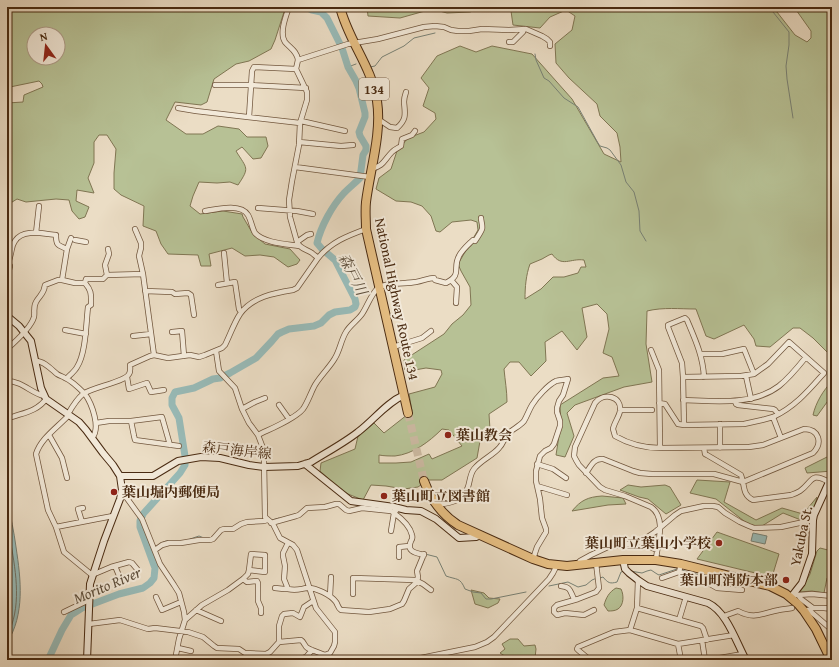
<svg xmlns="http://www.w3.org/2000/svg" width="839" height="667" font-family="'Gentium Book Plus','Noto Serif JP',serif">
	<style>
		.green { fill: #b7c195; stroke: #807653; fill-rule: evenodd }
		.water { fill: #98bbb8; stroke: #788175 }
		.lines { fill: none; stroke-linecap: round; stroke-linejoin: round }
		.shore { stroke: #707264; stroke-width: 1 }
		.stream { stroke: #788175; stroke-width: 1 }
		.river { stroke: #98bbb8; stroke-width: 7 }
		.highway-tunnel { stroke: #cbb9a1; stroke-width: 8; stroke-dasharray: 8 4; stroke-linecap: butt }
		.street-casing { stroke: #72573e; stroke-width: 6 }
		.secondary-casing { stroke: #492a11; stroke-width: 8 }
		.highway-casing { stroke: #492a11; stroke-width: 10 }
		.street { stroke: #f2e9d9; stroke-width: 4.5 }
		.secondary { stroke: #f2e9d9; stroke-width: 6 }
		.highway { stroke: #e6be82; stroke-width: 8 }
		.poi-dot { fill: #8f2418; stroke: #f2e9d9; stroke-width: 1.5 }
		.labels { text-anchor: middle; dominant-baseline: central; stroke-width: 4; stroke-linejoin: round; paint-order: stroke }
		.shield { fill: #f2e9d9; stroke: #7c634d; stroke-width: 1 }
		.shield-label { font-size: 13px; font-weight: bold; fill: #492a11 }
		.street-label { font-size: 14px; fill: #492a11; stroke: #f2e9d9 }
		.poi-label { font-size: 14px; font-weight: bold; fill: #492a11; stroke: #f2e9d9; text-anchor: start }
		.water-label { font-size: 15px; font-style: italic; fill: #5d4e3b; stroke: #f2e9d9 }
	</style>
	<rect width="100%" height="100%" fill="#ebddc5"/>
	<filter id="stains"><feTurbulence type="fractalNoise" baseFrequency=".005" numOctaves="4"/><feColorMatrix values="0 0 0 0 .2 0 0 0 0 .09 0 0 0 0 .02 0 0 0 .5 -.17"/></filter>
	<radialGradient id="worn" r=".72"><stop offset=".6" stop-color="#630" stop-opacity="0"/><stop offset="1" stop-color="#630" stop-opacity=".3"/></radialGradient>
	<path class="green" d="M7,7H284V12L275,40L271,49L249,61L236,64L214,79L207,102L201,105L175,102L166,120L186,134H203L218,126L239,129L247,137H266L268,146L261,158L253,159L242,147L236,151C247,169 250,167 238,185L230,182L217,183L199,182L193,196L190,206L200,214L223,211L242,214L243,217L253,234L265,244L290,249L300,260L297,264L288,267L274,257L260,255L245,256L232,248L209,254L211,266H201L198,255L168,254L161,244L156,231L143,226L144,206L121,195L114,189V173L116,149L107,135H99L94,142V163L88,178L94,193L77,190L76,201L89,207L85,217L79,219L72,211L69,200L56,199L26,202L17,199L9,204L7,210V103L23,102L24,95L43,87L42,84L39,81L10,87L7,88ZM34,34H58V58H34Z
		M367,7H485L470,12L447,13L432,9L400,18L368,16Z
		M504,7H539L542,9L543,7H769L777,12L795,35L807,42L811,38V31L794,7H832V357L813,338L800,328H793L770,347L756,346L754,339L744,325L714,339L706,336L696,309C680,309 663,307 647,311L646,344L652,382L624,387L575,405L567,413L574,436L565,457L556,455L561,423L560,405L603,378L619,376L612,357L603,353L609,329L607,314L597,304L582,308L587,337L577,350L562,331L545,342L546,361L531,376L519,362H510L504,369C505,380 507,391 507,402L489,414L490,430L480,441L477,458L442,480H428L418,487L404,489L386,486L371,485L363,500L343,492L320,471L321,463L355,449L358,436L374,423L384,433L412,411L409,394L435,387L442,374L441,370L426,368L409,371L405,370L404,360L444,334L452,324L463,315L471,305L470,287L461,271L458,264L478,230L477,222L471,220L452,222L440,232L436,231L431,216L422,206L411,202L396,201L376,189L379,178L391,169L397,151L408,138L424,132L436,119L435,113L423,106L429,88L421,78L437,56L460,46L476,52L492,46L532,54L572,99L604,154L621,162L620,147L617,133L600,116L597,104L569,78L556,63L555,44L572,30L575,16L566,10L550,17L540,28L513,25L511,11ZM552,254C562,268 570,258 584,260L586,267H581L578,273L564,277H553L541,289L525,299C525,287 526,275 530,264L542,259L549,255ZM442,429L449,430L462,446L432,459L429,454L411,462L396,463H379V455C384,456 390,456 395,456C413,454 429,442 442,429Z
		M832,381V404L830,398L817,416L813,415C816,402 823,391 832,381Z
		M832,433V471L807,473L805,468L829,456Z
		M697,480L730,482L724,502L756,520L782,508L803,514L817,497L813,513L801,520L783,513L762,526L749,525L716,499L690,493Z
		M628,485L641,487L665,485L670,487L681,505L666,514L648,499L639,497L620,490Z
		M602,496L623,498L626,504L608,505L572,511C581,500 588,497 602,496Z
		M717,532L779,554L772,577L697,559Z
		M820,548L832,551V578H827L824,593L812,591L800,592L810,574L817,551Z
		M616,588L621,589C624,595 624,605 618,609C615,611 611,611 608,611L604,605C606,598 609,592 616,588Z
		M471,590L484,593L489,598L500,599L498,603L488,608L475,604Z
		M510,639H518L524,646L535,645L536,649L535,658L530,660H511L500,653L505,649L502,644Z"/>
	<path class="water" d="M7,502C11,517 14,532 16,547C21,580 25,614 7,643Z
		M753,533L767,536L765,544L751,541Z"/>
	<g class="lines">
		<path class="shore" d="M7,516C10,525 10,535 11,544C16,573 22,608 7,636
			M7,548C11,574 13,597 7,623"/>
		<path class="stream" d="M767,7L773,12L789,32V45L786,66L787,79L793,118
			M535,54L536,60L544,78L549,81L564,98L578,107L598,143L600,146L607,148L610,150L621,165L626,182L634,192L639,211L640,231L646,241
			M348,67L356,64
			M370,67L375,66L382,57L404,46L414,38L435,33
			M272,520L279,518
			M190,539L199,536L204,538
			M161,543L166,541H169
			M150,553L152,551
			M425,554L437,557L446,576C457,580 460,577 465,589L473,592L481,593L486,599H491L526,592
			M681,570L700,575L715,583L724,585H741
			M630,571L642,573L647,571L651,570L657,574L659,575L677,569
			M600,578L603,577C608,583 610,584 617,582L621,572L624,571
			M549,586L568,582L578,587L586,585L592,580L597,578"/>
		<path class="river" d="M48,660L62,630L71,615L82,608L119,594L143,588L150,583L154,578L155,568L140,527V521L143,514L180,473L185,465V456L179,418L172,405V398L175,392L194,388L213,379L220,378L230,373L256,358L272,341L278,334L282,332L289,329L314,326L321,323L329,315L335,312L350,310L355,307L356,304L355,299L335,260L322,249L317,243C321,226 332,206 344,193C349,188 355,183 360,178L363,155L366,150V146L360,136L359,132L365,117V113L359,88L356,81L348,67L342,48L327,18L321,12L312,10L306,7"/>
		<path class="highway-tunnel" d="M408,413L424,481"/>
		<defs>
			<path id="street" d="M289,7C286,16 279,33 285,42C290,48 297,51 298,60
				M509,42H513L523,32V29
				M215,85H251L306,88
				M178,108L196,111L300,123
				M249,117L252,71L254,67L296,69
				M378,119L390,127L397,128C407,119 405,114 404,102C404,99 405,95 406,92
				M301,121L345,131
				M299,142L341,146L353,145
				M295,167L370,177
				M371,169C384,166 384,160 392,152C395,149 398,148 401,146L402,139L412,135L415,131
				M258,208L297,211L313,214
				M205,211C217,209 241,203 248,215C251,220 252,228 255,233C264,243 286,244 299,246
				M135,229L141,243V248L139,256L143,274L154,355
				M366,229C347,236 331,242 318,258C316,256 314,255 312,253C306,249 300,249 297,242L290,217L289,200L292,181L299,145L300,123L307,100V92L296,69L298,60L348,44L378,39L424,27L435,26L444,27L451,30L458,31H469L482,29L509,30L526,29L542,36L547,39L550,42V46
				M36,233L39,206
				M75,240L86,242
				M297,242L307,235L311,234
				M7,245L8,256L9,257
				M108,249L109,254L105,265L107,275L143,274
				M224,253L227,283
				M7,268C8,263 10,258 11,253C12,249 12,245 15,241C23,228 44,234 56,235C56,246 58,245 67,249
				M7,278L10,266
				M62,280L75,283H85
				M451,280L457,287L456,303
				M218,285L235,282L239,309L241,312
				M145,291L172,292L175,294L188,293L191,295L194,315
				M65,330L86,334
				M172,332L182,331L184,356
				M133,336L151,334
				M393,347L422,338L431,331
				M7,349C15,342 31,328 34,317C35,312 33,307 36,302C40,295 44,294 45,285L58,280H62L67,249L71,238
				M651,350L659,370L660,448
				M216,351L219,371L235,388L242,409L249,423L258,435L263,448L264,461L265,517L273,524L280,538L293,545L297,550L316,608L335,632V642L334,646L330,653L325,655L323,660
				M701,354H722L744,349L754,374
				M36,361C44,361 51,369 57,374C60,376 62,376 65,378C70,380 81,390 85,394C92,404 101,428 92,438
				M746,376L751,399
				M127,377L129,389L147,383L151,392L164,390
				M683,377L741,376L754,374L768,364L789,342L824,373C809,390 795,407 773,417
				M704,377C703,356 695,339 687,320L685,318L668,325V327L682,363L683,377L684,425L744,424L762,420L773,417L781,438
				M67,378C70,375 75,371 77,367C86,353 86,324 88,307L91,305C91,295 92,291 85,283L86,279H103L107,275
				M7,381C22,381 31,393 44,396
				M683,400C714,401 753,406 779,386C789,378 798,367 806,357
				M735,401L736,404L738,405L773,409L775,410L778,414
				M659,403L665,404L678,424L684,425
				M279,405L289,419
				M242,409L255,402L265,398
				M620,410H652
				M68,414C72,407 77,399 83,394C93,387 125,382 129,374C131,371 130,368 130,365L150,356L154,355L168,358L190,355L199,357L205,355L222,348L225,345C230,335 234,323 240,314C252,297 274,293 293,290L297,288L318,258
				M69,415C58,427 41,438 36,454L48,510L56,527L64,552L92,575L111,567L129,562L132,563L137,569
				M7,419C21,413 37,412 46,399
				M131,421L162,417L170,445
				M96,423L109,421H131L134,436L135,440L179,446
				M720,424V448
				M49,435L62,458L67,478
				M258,435C270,429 295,419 303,409C308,402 311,392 315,385C321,375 330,367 335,358C340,350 341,340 346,332C350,325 357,321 362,314C367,307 371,294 378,288C386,282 406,284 416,282C423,281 428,278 434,278L435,280L446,283C463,274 452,269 459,256C462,250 468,245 473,240L475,241C477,238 481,232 482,229C483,226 481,221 481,218
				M704,448L705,454L707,455L741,475C745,485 742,495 753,500L791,495C794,494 797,493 800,491C813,482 810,471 829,482
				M537,464L553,469L566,478
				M586,473C591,466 594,458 603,459L633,471L640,473L652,474H714L743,482L813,453C823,443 819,429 804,429L763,445L749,447L660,448C644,448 629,444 615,436L613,429C614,423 619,417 620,411C622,396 604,392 595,403L575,447L574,456L576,460L579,465L600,487L605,490L625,496L651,507C667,518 657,544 656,560
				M537,486L567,495
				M121,494L126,497L142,519L160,564L174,585L179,593L184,612L185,620
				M436,505C449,503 463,502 468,487C470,481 470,474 474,469C481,460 492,456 499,448C503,444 504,439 507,435C512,429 519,427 524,421C527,416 529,410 532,405C537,397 548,385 556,381C559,380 564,380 568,379L563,395L559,401L557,408V412L560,421V426L554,444L551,448L545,451L540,456L536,471V481L540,499L542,518L546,529V532L537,547L533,559
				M82,522L78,509L83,508
				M271,523L296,516L299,515L307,508L325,507L336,504H339L346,510L349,511L362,508L391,511L394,513L398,508
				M56,527L97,519L113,516
				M391,531L394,513C401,518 410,526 412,535C413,539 412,539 411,541C406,552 416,553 424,555
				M640,542L655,532L675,515L681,511L704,506H713L718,507L725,513L740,522L749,526L754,528L781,527L813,520
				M288,543L283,553V556L285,566L284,579L288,589C296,591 300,589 307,588C315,587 331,595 336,602C338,605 338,608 341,610L369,612L390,609L402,604L404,601L409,589L417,582L418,577L417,571L424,554
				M155,550L162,545L169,543H181L199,540H210L213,539L221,530L224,529H233L241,524L247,522L264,521L267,520
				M399,557V547L409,546
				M578,564L580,561L591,555L608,547L640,542L657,550
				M681,564L679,572L701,579L717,588L742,590
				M115,566L120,578
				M662,578L679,572
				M243,579L247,582L257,581L258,583V601L261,608V613
				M638,580L637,608L630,630L678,644L734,635
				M561,586C571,587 570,591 574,599
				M275,588L284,589H288
				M353,594V578L415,580L423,584L431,590
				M793,595H798L812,594L832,596
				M798,595L801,599L813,608H824L832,609
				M330,596L331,577
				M156,597L162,610L181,602
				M637,608L701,626L703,628L707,640
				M196,610L221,621
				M594,610L584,615L565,613L557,615L554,612V608L557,605L578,599L596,592L599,588L596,563
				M804,611L808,610L810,611L832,630
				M64,612L89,600
				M724,616L738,611C754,620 763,613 779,610C783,609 788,609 792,608
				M679,620L686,597
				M89,624L120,620L148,629L155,628L188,632L203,637L214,646L217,648L239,649L245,653L266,654L270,652L279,642V626L282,616L284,614L293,613L300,617L304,607L313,601
				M702,640L705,660
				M279,642L301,640C304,642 303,643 305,645C306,648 309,649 312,650
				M678,644L681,660
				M178,648L191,651
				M175,660L179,639L185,620L202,605L228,590L243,579L248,574L249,570L265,572V555L251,554L249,570
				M300,660L307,656L312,650L325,655
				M411,660L475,647L487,642L494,637L549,579L553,573L557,565
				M590,660L578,650L577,649L578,647L614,632L630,630
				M610,660C617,658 623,660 630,660C635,660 639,659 643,660
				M708,660L743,654"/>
			<path id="secondary" d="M7,316L19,326L31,341L41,388L46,399L79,422L86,430L103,453L113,465L120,476L122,490L120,499L104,541L90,584L87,660
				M305,464L351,501L394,507L406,510L421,511L436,519L459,538L476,537L481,535
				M120,476H153L178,461L201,457L220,458L249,465L264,467L298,466L311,462C327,452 344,443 358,432C374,420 386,403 404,395
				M623,560L625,569L629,573L638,580L647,586L708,603C727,612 736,642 746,660
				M791,597L802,583L812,554L813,520L814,515L829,482L832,478"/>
			<path id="highway" d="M340,7C348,40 372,67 377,101C382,133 370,170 366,202C365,211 366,220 366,229L408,413
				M424,481C431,500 441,514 458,525L533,559L548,564L567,566L623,560H656L681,564L770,586L786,594L798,604L804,611L816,629L831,660"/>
		</defs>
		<use href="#street" class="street-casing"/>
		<use href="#secondary" class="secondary-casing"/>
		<use href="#highway" class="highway-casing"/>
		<use href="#street" class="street"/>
		<use href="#secondary" class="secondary"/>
		<use href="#highway" class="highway"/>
	</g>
	<g class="poi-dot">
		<circle cx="448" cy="435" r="4"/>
		<circle cx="114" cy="492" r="4"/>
		<circle cx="384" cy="496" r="4"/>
		<circle cx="719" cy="543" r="4"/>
		<circle cx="786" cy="580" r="4"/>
	</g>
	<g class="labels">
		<rect class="shield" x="359" y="78" width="30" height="22" rx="3"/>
		<g class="shield-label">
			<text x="374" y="89">134</text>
		</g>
		<g class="street-label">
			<text transform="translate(397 299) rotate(78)">National Highway Route 134</text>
			<text transform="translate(237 450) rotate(6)">森戸海岸線</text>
			<text transform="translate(801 536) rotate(-78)">Yakuba St.</text>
		</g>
		<g class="poi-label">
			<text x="456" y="435">葉山教会</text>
			<text x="122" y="492">葉山堀内郵便局</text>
			<text x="392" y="496">葉山町立図書館</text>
			<text x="711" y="543" text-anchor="end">葉山町立葉山小学校</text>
			<text x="778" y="580" text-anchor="end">葉山町消防本部</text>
		</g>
		<g class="water-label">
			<text transform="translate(353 274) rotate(63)">森戸川</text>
			<text transform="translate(107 585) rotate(-23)">Morito River</text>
		</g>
	</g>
	<rect width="839" height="667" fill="none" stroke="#ebddc5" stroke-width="24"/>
	<rect x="8" y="8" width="823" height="651" fill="none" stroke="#492a11" stroke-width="2"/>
	<rect x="12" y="12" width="815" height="643" fill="none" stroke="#492a11"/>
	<g transform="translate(46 46) rotate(345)"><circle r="19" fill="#f2e9d9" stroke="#ae9d89"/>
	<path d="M0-3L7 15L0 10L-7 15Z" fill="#8f2418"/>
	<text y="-6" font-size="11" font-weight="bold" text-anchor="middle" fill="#492a11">N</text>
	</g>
	<rect width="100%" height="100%" filter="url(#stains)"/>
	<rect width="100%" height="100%" fill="url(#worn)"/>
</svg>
